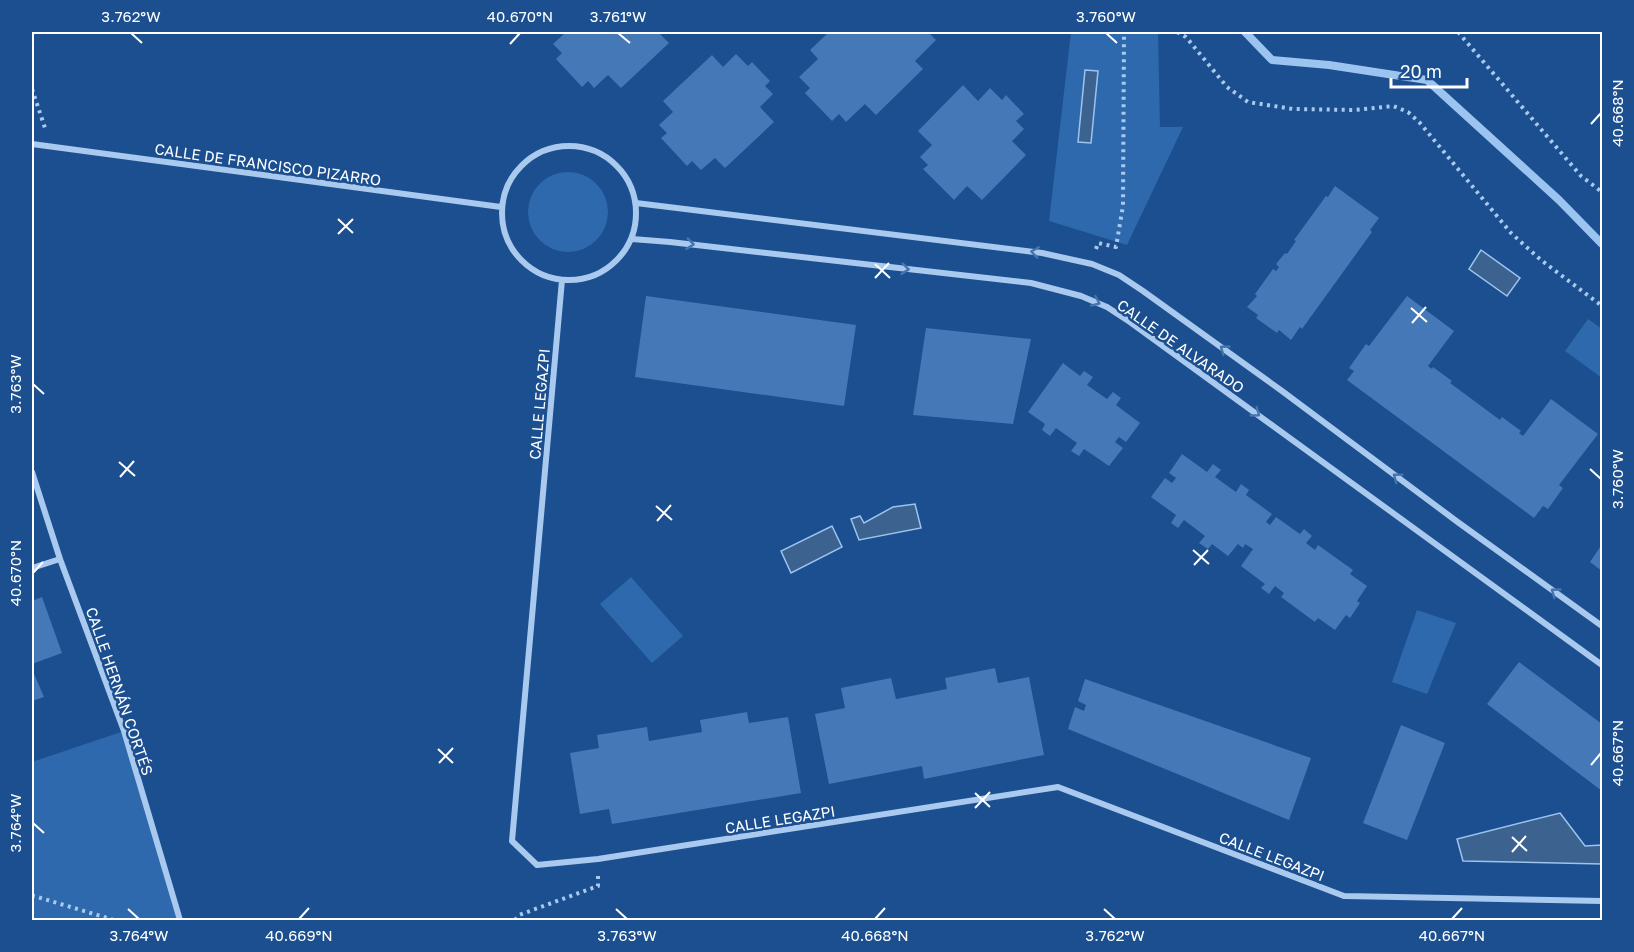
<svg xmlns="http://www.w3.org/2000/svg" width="1634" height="952" font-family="'Golos Text',sans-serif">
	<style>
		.green { fill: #2e69ad }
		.water { fill: #3c6290; stroke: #9cc4f0; stroke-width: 1.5 }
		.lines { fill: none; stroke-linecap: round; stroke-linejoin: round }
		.stream { stroke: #9cc4f0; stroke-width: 8 }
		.building { fill: #4478b7 }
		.path { stroke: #a9c9ee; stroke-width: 4; stroke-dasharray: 3 4.5; stroke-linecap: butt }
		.minor { stroke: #a9c9ee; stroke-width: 6 }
		.oneway { stroke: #4674ac }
		.ticks { fill: none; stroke: #fff; stroke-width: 2 }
		.labels { text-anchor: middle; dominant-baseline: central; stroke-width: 5; stroke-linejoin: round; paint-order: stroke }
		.street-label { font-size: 15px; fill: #fff; stroke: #1b4f8f }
		.neatline { fill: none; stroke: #fff; stroke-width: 2 }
		.ticks-label { font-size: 15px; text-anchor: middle; fill: #fff }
	</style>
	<rect width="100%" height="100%" fill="#1b4f8f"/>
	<path class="green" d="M1071,32H1158L1160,127H1183L1127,245L1049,221Z
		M528 212a40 40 0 1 1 80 0a40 40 0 1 1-80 0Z
		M1588,319L1602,329V378L1565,351Z
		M631,577L683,636L652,663L600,604Z
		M1417,610L1456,623L1427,694L1392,682Z
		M124,731L180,920H32V762Z"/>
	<path class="water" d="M1085,70L1098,71L1091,143L1078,142Z
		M1481,250L1520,278L1507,296L1469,269Z
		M915,504L921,528L859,540L851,519L860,516L864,523L893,507Z
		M832,526L842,547L791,573L781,551Z
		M1560,813L1585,846L1602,845V864L1463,861L1457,839Z"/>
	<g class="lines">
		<path class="stream" d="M1245,32L1272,60L1329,65L1427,80L1559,200L1602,244"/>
	</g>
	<path class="building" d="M566,32H658L669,43L621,88L608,75L594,88L588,81L582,87L556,59L562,53L553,44Z
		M829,32H928L936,40L915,61L923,69L876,115L865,104L846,122L839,114L832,121L805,93L810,88L799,77L818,59L810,50Z
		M736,54L748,66L752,62L770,81L765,86L773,94L760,107L774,122L725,168L715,158L701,170L692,161L687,166L661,138L667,133L659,125L673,112L663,101L712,55L723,67Z
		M963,85L978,101L990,88L1002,100L1006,95L1024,114L1016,121L1024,129L1012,141L1026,155L982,200L967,186L954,200L923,169L928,165L920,157L932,145L918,131Z
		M1335,186L1379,218L1370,230L1372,232L1302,329L1300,327L1291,340L1279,330L1277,333L1256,318L1258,315L1247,307L1257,296L1255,294L1273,269L1276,271L1279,267L1276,264L1285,253L1287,254L1296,241L1294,240L1326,196L1328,197Z
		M646,296L856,325L844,406L635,377Z
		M1407,296L1454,331L1428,366L1432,369L1433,367L1452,381L1450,383L1500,420L1502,417L1521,431L1519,433L1523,436L1551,399L1598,434L1559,485L1563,488L1548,509L1543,506L1534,518L1347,380L1354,371L1349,368L1366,344L1369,346Z
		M926,328L1031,339L1013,424L913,415Z
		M1063,363L1080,376L1084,371L1093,377L1087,385L1107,399L1113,392L1121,398L1116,405L1140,423L1126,442L1119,437L1115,442L1123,448L1109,466L1084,449L1079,456L1071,451L1077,443L1056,428L1050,436L1042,430L1045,424L1028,412Z
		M1182,454L1207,472L1213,464L1221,470L1215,477L1236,492L1241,484L1249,490L1246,495L1272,514L1266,522L1270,525L1276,517L1300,534L1304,529L1312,536L1306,543L1315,550L1318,545L1353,570L1350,574L1367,586L1357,601L1360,603L1350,618L1346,615L1335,630L1318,618L1315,622L1281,597L1284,593L1275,586L1269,594L1261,588L1265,584L1241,566L1253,549L1245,544L1243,548L1238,544L1228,556L1212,544L1208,549L1199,543L1205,536L1184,520L1178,528L1171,523L1176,515L1151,497L1165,478L1172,483L1176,478L1169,473Z
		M1602,544V571L1590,562Z
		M42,597L62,653L32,664V601Z
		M1519,662L1602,724V791L1487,704Z
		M995,668L998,683L1029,677L1044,755L924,779L922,766L829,784L815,714L845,708L841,688L891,678L896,699L947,689L945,678Z
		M32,669L44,697L32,701Z
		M1085,679L1311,758L1289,820L1068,729L1075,707L1084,711L1086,705L1078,701Z
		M747,712L749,723L788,717L801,793L612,824L609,809L580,814L570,753L599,748L597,735L647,727L649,741L702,732L700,720Z
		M1401,725L1445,743L1407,840L1363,823Z"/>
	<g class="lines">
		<path class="path" d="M1177,32L1186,37L1227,87L1248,102L1293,109L1355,110L1393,106L1408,112L1420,123L1511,233L1541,260L1602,306
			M1458,32L1581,176L1602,192
			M32,89L46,131
			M1096,249L1098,243L1116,247L1123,206L1124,32
			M32,897L34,896L114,920
			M515,920L519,915L598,886V873"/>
		<path class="minor" d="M32,144L501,207
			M502 213a67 67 0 1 1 134 0a67 67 0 1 1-134 0Z
			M636,203L1042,253L1092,264L1119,275L1143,291L1282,391L1459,523L1602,626
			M632,239L670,242L1031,283L1081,296L1107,307L1130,322L1602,665
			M562,280L512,841L537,865L598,859L1058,787L1344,896L1602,901
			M32,472L60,559L124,731L180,920
			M32,568L60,559"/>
	</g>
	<defs><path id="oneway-chevron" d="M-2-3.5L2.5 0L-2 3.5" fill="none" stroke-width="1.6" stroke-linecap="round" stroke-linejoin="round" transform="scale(1.5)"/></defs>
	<g class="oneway">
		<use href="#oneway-chevron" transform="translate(690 244) rotate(7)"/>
		<use href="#oneway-chevron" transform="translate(1035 252) rotate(-172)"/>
		<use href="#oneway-chevron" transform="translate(905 269) rotate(6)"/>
		<use href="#oneway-chevron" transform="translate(1096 302) rotate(24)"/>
		<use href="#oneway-chevron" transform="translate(1224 349) rotate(-144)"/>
		<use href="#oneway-chevron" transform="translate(1256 413) rotate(36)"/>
		<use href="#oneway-chevron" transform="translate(1397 477) rotate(-143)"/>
		<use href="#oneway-chevron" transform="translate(1555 592) rotate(-144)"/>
	</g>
	<path class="ticks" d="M131,33L142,43M618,33L630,43M1106,33L1117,43M510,44L520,33M1591,124L1601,113M338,219L353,233M338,234L353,219M875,264L890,278M875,278L889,263M1411,308L1427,322M1412,323L1426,307M33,384L44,394M119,462L135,476M1590,469L1601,479M120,477L134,461M656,506L672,520M657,521L671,505M1193,550L1209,564M1194,565L1208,550M33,573L43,562M438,749L453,763M439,763L453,748M1591,765L1601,753M975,793L990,807M975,808L990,792M33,823L44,833M1512,837L1527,851M1512,852L1526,836M128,909L139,919M616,909L627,919M1104,909L1115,919M299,919L309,908M875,919L885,908M1452,919L1462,908"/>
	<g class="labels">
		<g class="street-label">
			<text transform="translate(268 164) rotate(8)">CALLE DE FRANCISCO PIZARRO</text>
			<text transform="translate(1181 346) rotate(35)">CALLE DE ALVARADO</text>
			<text transform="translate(539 404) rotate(-85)">CALLE LEGAZPI</text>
			<text transform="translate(120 691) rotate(71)">CALLE HERNÁN CORTÉS</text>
			<text transform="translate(780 819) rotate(-9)">CALLE LEGAZPI</text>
			<text transform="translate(1272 856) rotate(21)">CALLE LEGAZPI</text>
		</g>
	</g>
	<rect width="1634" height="952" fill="none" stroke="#1b4f8f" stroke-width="66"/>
	<path d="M1391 78v9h76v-9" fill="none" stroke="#ffffff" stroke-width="3"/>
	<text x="1400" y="78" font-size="18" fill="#ffffff" stroke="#1b4f8f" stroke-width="4.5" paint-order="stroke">20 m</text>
	<rect x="33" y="33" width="1568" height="886" class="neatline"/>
	<g class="ticks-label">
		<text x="131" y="22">3.762°W</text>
		<text x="520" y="22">40.670°N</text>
		<text x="618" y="22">3.761°W</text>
		<text x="1106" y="22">3.760°W</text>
		<text transform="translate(1618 113) rotate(-90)" y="5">40.668°N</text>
		<text transform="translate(16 384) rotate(-90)" y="5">3.763°W</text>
		<text transform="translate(1618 479) rotate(-90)" y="5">3.760°W</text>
		<text transform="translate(16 573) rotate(-90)" y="5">40.670°N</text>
		<text transform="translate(1618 753) rotate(-90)" y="5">40.667°N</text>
		<text transform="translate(16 823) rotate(-90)" y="5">3.764°W</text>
		<text x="139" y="941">3.764°W</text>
		<text x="299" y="941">40.669°N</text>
		<text x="627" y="941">3.763°W</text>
		<text x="875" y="941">40.668°N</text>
		<text x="1115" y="941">3.762°W</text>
		<text x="1452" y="941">40.667°N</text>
	</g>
</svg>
